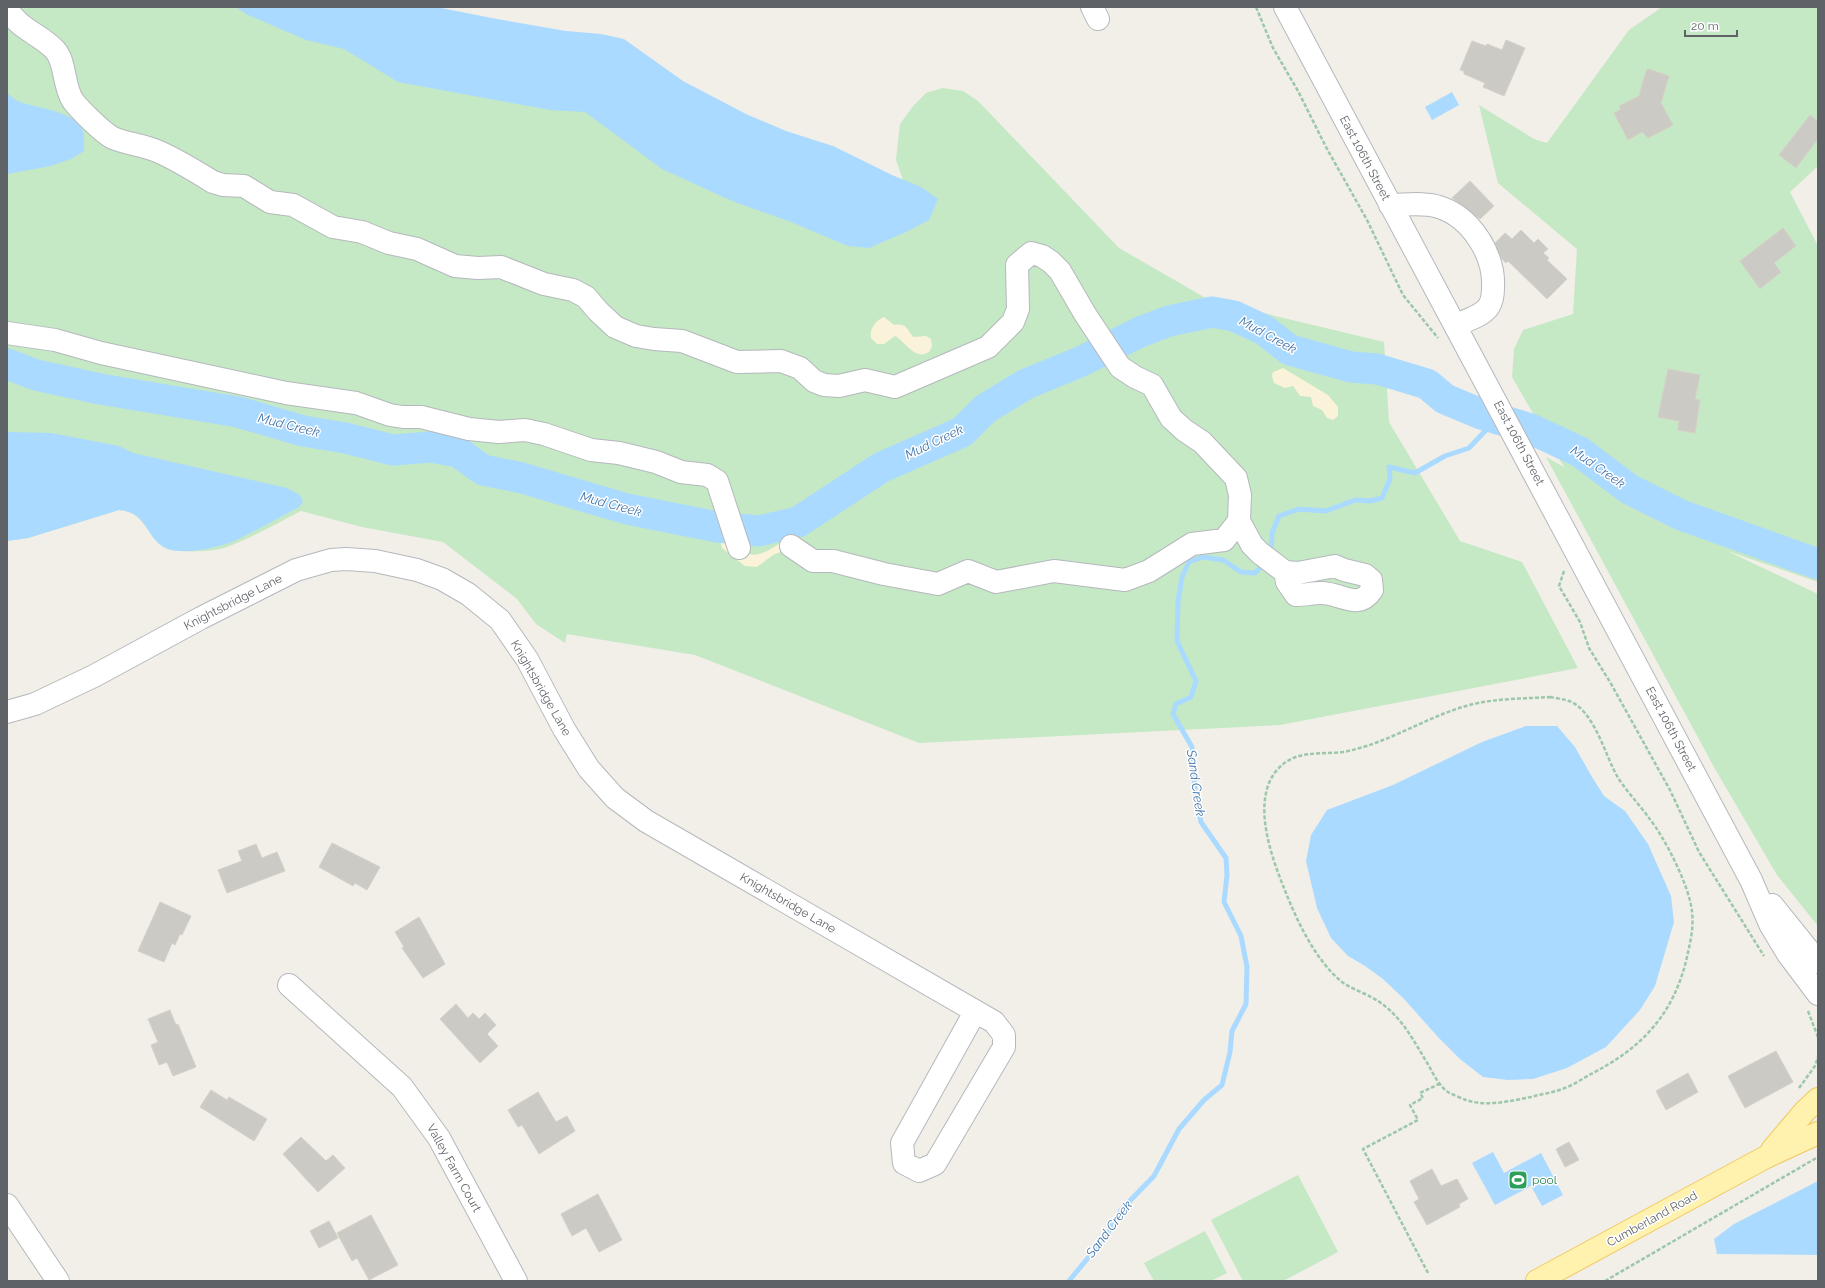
<svg xmlns="http://www.w3.org/2000/svg" width="1825" height="1288" font-family="Raleway,sans-serif">
	<style>
		.green { fill: #c5e8c5 }
		.sand { fill: #fbf3d9 }
		.water { fill: #aadaff }
		.lines { fill: none; stroke-linecap: round; stroke-linejoin: round }
		.stream { stroke: #aadaff; stroke-width: 5 }
		.river { stroke: #aadaff; stroke-width: 31 }
		.building { fill: #cccac5; stroke: #d6d1c6 }
		.minor-casing { stroke: #b5b8bc; stroke-width: 24 }
		.major-casing { stroke: #f2c960; stroke-width: 24 }
		.path { stroke: #9cc7a9; stroke-width: 2.5; stroke-dasharray: 4 2; stroke-linecap: butt }
		.minor { stroke: #fff; stroke-width: 22 }
		.major { stroke: #fff2af; stroke-width: 22 }
		.labels { text-anchor: middle; dominant-baseline: central; stroke-width: 3; stroke-linejoin: round; paint-order: stroke }
		.street-label { font-size: 12px; fill: #5f6368; stroke: #fff }
		.leisure-label { font-size: 12px; fill: #27864d; stroke: #fff; text-anchor: start }
		.water-label { font-size: 13px; font-style: italic; fill: #4174aa; stroke: #fff }
	</style>
	<rect width="100%" height="100%" fill="#f1efe8"/>
	<path class="green" d="M7,7H238L910,200L896,160L900,124L914,105L926,93L943,88L963,91L978,101L1119,248L1209,300L1384,342L1389,422L1460,541L1522,562L1578,668L1280,725L919,743L695,655L567,634L565,643L536,624L517,599L443,542L362,527L301,511C277,523 252,538 227,547C215,552 172,554 162,546C145,532 144,512 119,510L28,538L7,541Z
		M1662,7H1818V166L1790,192L1818,246V582L1727,551L1818,594V926L1777,875L1714,767L1546,457L1564,467L1512,377L1514,349L1523,330L1573,314L1577,249L1498,183L1479,105L1534,139L1547,143L1629,30Z
		M1298,1175L1338,1252L1283,1281H1243L1211,1220Z
		M1205,1231L1227,1273L1211,1281H1154L1144,1263Z"/>
	<path class="sand" d="M884,317L894,325C906,323 907,329 913,337L926,336L931,339L932,346L929,352C915,361 906,342 895,336L884,344H877L871,338C869,329 876,320 884,317Z
		M1283,368L1328,395L1338,407V416L1333,420L1327,418L1322,410L1313,406L1311,397L1300,396L1293,386L1285,388L1274,383L1272,376L1273,372Z
		M724,536C753,559 751,561 784,541L788,549L773,555L757,567L745,566L722,548L720,538Z"/>
	<path class="water" d="M236,7H436L497,19L566,31L601,34L624,39L683,81L746,114L786,131L833,146L892,175L921,187L938,199L929,220L906,232L869,248L848,246L791,222L732,201L662,169L585,112L550,110L398,82L344,49L306,40L246,14Z
		M1452,92L1459,105L1432,120L1425,107Z
		M7,93C11,96 15,100 20,102C36,108 74,111 82,129C85,135 84,144 84,151L71,159L51,166L7,174Z
		M7,432L51,433L119,446L133,453L287,488L300,495L303,502L299,507C278,518 256,531 234,541C218,548 176,557 162,546C145,534 146,512 119,510L28,538L7,541Z
		M1526,726H1557L1575,747L1592,777L1604,796L1625,811L1648,844L1671,896L1674,922L1655,986L1640,1010L1606,1047L1567,1068L1533,1079L1508,1080L1483,1077L1460,1059L1438,1037L1404,999L1383,979L1365,966L1348,956L1331,938L1317,908L1306,861L1311,835L1327,810L1393,785L1482,742Z
		M1493,1152L1504,1173L1541,1153L1563,1195L1542,1206L1531,1186L1495,1205L1472,1163Z
		M1818,1181V1255L1717,1254L1714,1239L1734,1224Z"/>
	<g class="lines">
		<path class="stream" d="M1271,553L1272,533L1279,516L1299,509L1326,511L1355,500L1370,501L1382,498L1390,479L1389,467L1415,473L1445,456L1469,448L1488,428L1492,417
			M1069,1281L1106,1236L1121,1210L1154,1176L1179,1129L1204,1100L1222,1085L1230,1052L1232,1031L1246,1004L1247,967L1241,936L1224,902L1227,875L1226,858L1201,822L1195,790L1192,747L1173,714L1176,704L1191,697L1196,681L1177,641L1178,601L1182,577L1189,562L1203,557L1223,560L1241,572L1255,573L1265,563"/>
		<path class="river" d="M7,364L36,375L100,389L238,412L303,431L345,438L393,450L431,447L458,452L483,470L522,478L627,509L717,527L759,531L798,522L882,467L962,432L985,409L1026,384L1080,362L1140,332L1169,321L1212,312L1234,316L1264,330L1290,350L1351,367L1377,369L1427,384L1445,399L1481,414L1531,429L1580,452L1629,489L1681,515L1818,564"/>
	</g>
	<path class="building" d="M1506,40L1525,48L1504,96L1483,87L1485,83L1464,74V71L1460,70L1472,41L1486,46L1487,44L1502,50Z
		M1648,69L1669,76L1661,103L1673,125L1648,138L1642,132L1628,140L1614,113L1621,109L1619,106L1639,96L1646,71Z
		M1810,115L1818,121V139L1796,168L1779,155Z
		M1470,181L1494,206L1480,219L1452,198Z
		M1783,228L1796,246L1774,263L1781,272L1760,289L1740,261Z
		M1521,230L1534,243L1538,239L1548,249L1543,253L1549,258L1547,260L1567,279L1547,299L1508,261L1506,263L1502,259L1495,243L1505,233L1512,239Z
		M1668,369L1700,375L1695,399L1700,400L1695,433L1678,430L1679,421L1658,417Z
		M332,843L380,867L367,890L355,883L353,886L319,867Z
		M256,844L262,858L277,852L285,871L227,893L218,870L242,861L238,851Z
		M160,902L191,916L182,935L180,934L175,945L172,943L164,962L138,951Z
		M419,917L445,964L423,978L402,948L404,947L395,932Z
		M456,1004L468,1018L473,1013L479,1019L485,1013L496,1025L487,1034L498,1046L480,1063L440,1019Z
		M170,1010L176,1025L178,1024L196,1067L173,1076L167,1062L159,1065L151,1045L158,1042L148,1019Z
		M1776,1051L1793,1082L1745,1108L1728,1076Z
		M1688,1073L1698,1092L1666,1110L1656,1091Z
		M211,1090L227,1100L229,1097L267,1119L254,1141L200,1107Z
		M538,1092L556,1122L567,1116L575,1131L539,1154L522,1125L518,1127L508,1110Z
		M301,1137L326,1161L333,1155L345,1168L318,1192L283,1154Z
		M1569,1142L1579,1160L1565,1167L1556,1149Z
		M1432,1169L1441,1186L1457,1179L1468,1199L1459,1204L1460,1207L1427,1225L1414,1202L1419,1199L1410,1181Z
		M598,1194L622,1240L599,1252L586,1228L572,1236L561,1214Z
		M371,1215L398,1265L369,1280L357,1258L352,1261L337,1233Z
		M329,1221L338,1238L319,1248L310,1231Z"/>
	<g class="lines">
		<defs>
			<path id="minor" d="M1092,7L1098,19
				M1285,7L1751,880L1770,924L1788,954L1818,994
				M7,8C18,29 40,34 55,50C66,62 63,86 73,101C80,110 103,133 113,138C127,144 143,145 157,151C176,159 195,171 213,182L223,185L244,186L270,202L293,205L333,227L362,232L389,243L417,249L455,266L478,268L501,267L544,284L573,290L586,297L598,311L615,327L636,336L654,339L682,341L737,362L781,361L800,368L814,381L824,385L839,386L865,380L895,387L988,347L1013,322L1018,309L1017,265L1031,253L1042,256L1051,262L1060,271L1085,314L1120,367L1135,377L1152,385L1171,418L1184,430L1202,442L1236,478L1240,495L1239,521L1252,545L1260,553L1285,572L1298,573L1335,566L1344,570L1365,575L1371,580L1372,590C1358,611 1342,593 1321,593C1313,593 1305,595 1296,595L1287,582L1285,572
				M1390,205C1405,205 1425,202 1439,207C1471,217 1495,255 1493,288C1493,293 1492,301 1489,306C1483,316 1465,321 1455,325
				M7,333L55,340L101,353L286,393L356,403L390,415L403,417H421L469,429L499,432L525,430L544,434L591,450L619,453L656,462L681,472L707,475L717,481L739,548
				M791,546L813,561H833L884,574L938,584L968,571L996,582L1054,571L1125,580L1149,571L1192,544L1224,540L1239,521
				M7,712L35,704L94,676L201,618L296,570L331,560L346,559L375,561L417,570L442,579L468,594L500,620L527,659L564,729L589,769L615,798L646,821L994,1022L1004,1035V1047L935,1164L919,1171L904,1163L902,1143L975,1012
				M1772,905L1818,962
				M289,985L402,1087L439,1138L516,1281
				M7,1205L58,1281"/>
			<path id="major" d="M1772,1150L1805,1111L1818,1099
				M1537,1281L1766,1157L1818,1133"/>
		</defs>
		<use href="#minor" class="minor-casing"/>
		<use href="#major" class="major-casing"/>
		<path class="path" d="M1256,7L1273,48L1298,91L1326,147L1367,220L1403,295L1438,338
			M1564,571L1559,586L1580,622L1589,648L1610,682L1670,790L1699,852L1764,956
			M1550,697C1556,698 1563,699 1569,701C1594,710 1605,755 1617,776C1626,791 1639,804 1649,818C1665,838 1690,887 1692,912C1694,928 1690,943 1687,957C1674,1014 1642,1048 1591,1074C1582,1079 1572,1086 1562,1089C1552,1093 1541,1094 1531,1097C1510,1101 1487,1107 1466,1100C1461,1098 1453,1095 1448,1092C1439,1086 1434,1075 1429,1066C1413,1040 1400,1012 1371,997C1362,992 1350,988 1342,982C1315,960 1297,921 1284,888C1271,856 1251,800 1277,770C1295,749 1319,755 1343,752C1387,744 1424,718 1466,706C1493,698 1522,699 1550,697Z
			M1808,1011L1818,1037
			M1799,1088L1815,1066L1818,1057
			M1428,1273L1363,1149L1418,1120L1410,1105L1423,1098L1420,1093L1439,1084
			M1605,1281L1818,1157"/>
		<use href="#minor" class="minor"/>
		<use href="#major" class="major"/>
	</g>
	<defs>
		<symbol id="stadium-square" viewBox="-11 -11 22 22"><rect x="-9" y="-9" width="18" height="18" rx="4" fill="#2e9e5b" stroke="#fff"/><path d="M0-5a6.5 5 0 1 0 0 10a6.5 5 0 1 0 0-10ZM-3.5-1.8h7v3.6h-7Z" fill="#fff"/></symbol>
	</defs>
	<g fill-rule="evenodd">
		<use href="#stadium-square" x="1507" y="1169" width="22" height="22"/>
	</g>
	<g class="labels">
		<g class="street-label">
			<text transform="translate(1365 158) rotate(62)">East 106th Street</text>
			<text transform="translate(1519 443) rotate(62)">East 106th Street</text>
			<text transform="translate(233 602) rotate(-27)">Knightsbridge Lane</text>
			<text transform="translate(541 688) rotate(60)">Knightsbridge Lane</text>
			<text transform="translate(1671 729) rotate(62)">East 106th Street</text>
			<text transform="translate(788 903) rotate(30)">Knightsbridge Lane</text>
			<text transform="translate(454 1168) rotate(61)">Valley Farm Court</text>
			<text transform="translate(1652 1219) rotate(-29)">Cumberland Road</text>
		</g>
		<g class="leisure-label">
			<text x="1532" y="1180">pool</text>
		</g>
		<g class="water-label">
			<text transform="translate(1268 335) rotate(29)">Mud Creek</text>
			<text transform="translate(289 425) rotate(14)">Mud Creek</text>
			<text transform="translate(934 442) rotate(-26)">Mud Creek</text>
			<text transform="translate(1598 467) rotate(35)">Mud Creek</text>
			<text transform="translate(611 504) rotate(15)">Mud Creek</text>
			<text transform="translate(1196 783) rotate(82)">Sand Creek</text>
			<text transform="translate(1109 1229) rotate(-53)">Sand Creek</text>
		</g>
	</g>
	<rect width="1825" height="1288" fill="none" stroke="#5f6368" stroke-width="16"/>
	<path d="M1685 30v6h52v-6" fill="none" stroke="#5f6368" stroke-width="2"/>
	<text x="1691" y="30" font-size="12" fill="#5f6368" stroke="#ffffff" stroke-width="3" paint-order="stroke">20 m</text>
</svg>
